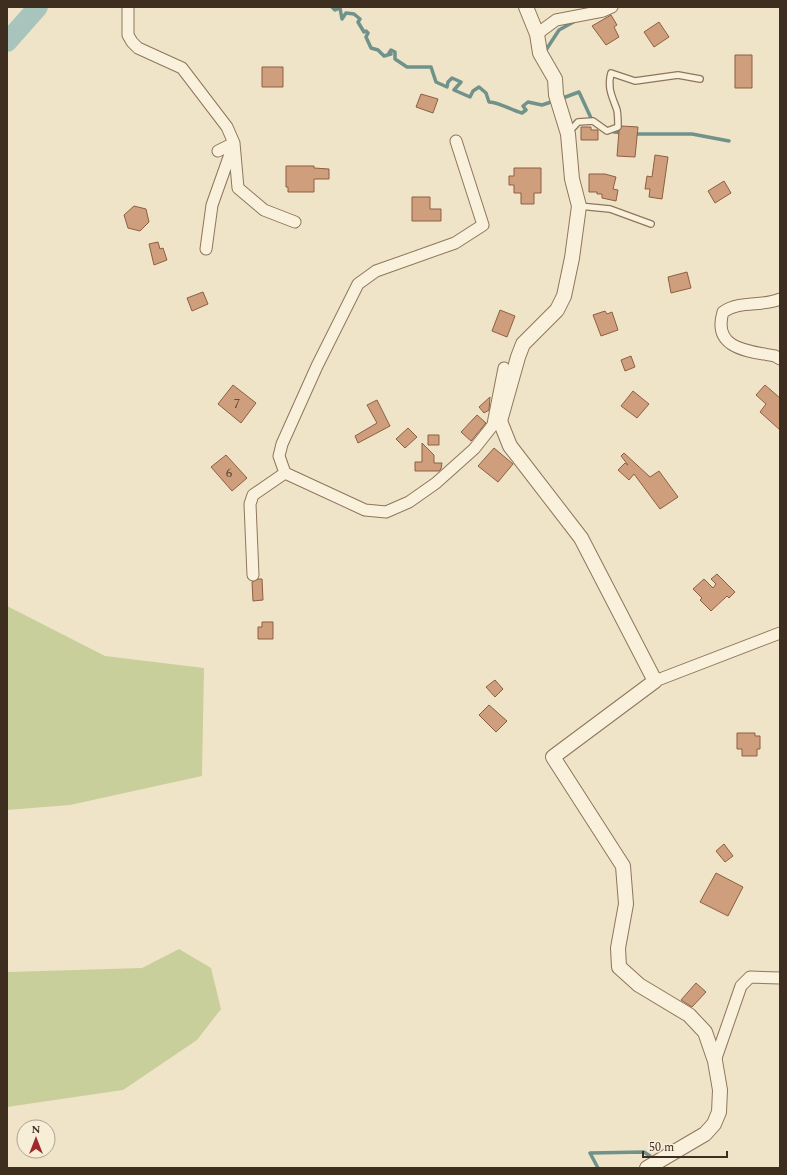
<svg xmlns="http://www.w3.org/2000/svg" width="787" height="1175" font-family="Spectral,serif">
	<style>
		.green { fill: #c9cf9b }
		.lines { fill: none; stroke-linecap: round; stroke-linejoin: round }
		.stream { stroke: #6f938a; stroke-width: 3.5 }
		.river { stroke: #a9c4bc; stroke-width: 20 }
		.building { fill: #cf9f7d; stroke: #8d5f41 }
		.service-casing { stroke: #8d765c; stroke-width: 8 }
		.minor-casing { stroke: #8d765c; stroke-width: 13 }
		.tertiary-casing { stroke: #8d765c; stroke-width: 16 }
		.service { stroke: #faf1dc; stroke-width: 5.5 }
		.minor { stroke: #faf1dc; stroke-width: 11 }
		.tertiary { stroke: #faf1dc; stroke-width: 14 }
		.labels { text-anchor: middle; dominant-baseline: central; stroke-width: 3.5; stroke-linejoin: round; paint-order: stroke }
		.number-label { font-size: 13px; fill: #624a37 }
	</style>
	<rect width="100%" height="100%" fill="#f0e4c8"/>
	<path class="green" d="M7,606L105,656L204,668L202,776L70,805L7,810Z
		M179,949L211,968L221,1009L197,1040L123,1090L7,1107V972L142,968Z"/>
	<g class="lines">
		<path class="stream" d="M332,7L335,10L340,8L342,19L346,13L354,14L360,19L358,22L364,32L366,31L368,33L366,37L371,48L378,50L384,56L391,54L389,53L391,50L395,52V59L407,67H431L436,82L447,87L448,82L452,78L461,82L454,90L470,97L473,91L479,87L486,93L489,102C502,103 510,110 522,113L526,110L523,106L528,102L542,105L554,101
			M544,53L559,30L577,20
			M560,99L579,92L591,118L594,120
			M614,132L623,133
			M633,134H692L729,141
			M598,1168L590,1153L644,1152L650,1156"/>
		<path class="river" d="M7,42L38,7"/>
	</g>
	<path class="building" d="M611,15L617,25L614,27L619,37L606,45L592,26Z
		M659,22L669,37L654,47L644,32Z
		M735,55H752V88H735Z
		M262,67H283V87H262Z
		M421,94L438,99L433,113L416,107Z
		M622,126L638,127L635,157L617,156L619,131Z
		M581,127H591V130H598V140H581Z
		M655,155L668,157L662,199L649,197L650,189H645L647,176L652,177Z
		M286,166H314V168L329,169V179H314V192H288V187H286Z
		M514,168H541V193H534V204H521V193H514V185H509V176H514Z
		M589,174H605L616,177L613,189L618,190L616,201L602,198V194H597V192H589Z
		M724,181L731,193L715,203L708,191Z
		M412,197H430V209H441V221H412Z
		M134,206L146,209L149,222L140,231L128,228L124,215Z
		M158,242L160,249L163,248L167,260L154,265L149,244Z
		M687,272L691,288L671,293L668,277Z
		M203,292L208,304L192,311L187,298Z
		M500,310L515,316L507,337L492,331Z
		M605,311L607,314L612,312L618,330L601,336L593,315Z
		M631,356L635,367L625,371L621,360Z
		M233,385L256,403L241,423L218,404Z
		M765,385L780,398V430L760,412L766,404L756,395Z
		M633,391L649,404L637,418L621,406Z
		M490,397L489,410L484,413L479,407Z
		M377,400L390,426L358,443L355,436L377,423L367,405Z
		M477,415L486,423L471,441L461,432Z
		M408,428L417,437L405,448L396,439Z
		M428,435H439V445H428Z
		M422,443L434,455V463H442L441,469L439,471H415V462H422Z
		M494,448L513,464L498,482L478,466Z
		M624,453L650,477L659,471L678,497L660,509L634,474L629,480L618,470L625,463L628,465L621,456Z
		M226,455L247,478L232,491L211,467Z
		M717,574L735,592L729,598L727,596L711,611L700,600L702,598L693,589L704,579L713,588L716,584L711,579Z
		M258,579H262L263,600L253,601L252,582Z
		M262,622H273V639H258V627H262Z
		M495,680L503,689L495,697L486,687Z
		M489,705L507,721L496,732L479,715Z
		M737,733H755V736H760V749H757V756H742V749H737Z
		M724,844L733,856L725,862L716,851Z
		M716,873L743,887L728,916L700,902Z
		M696,983L706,992L692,1007L681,1000Z"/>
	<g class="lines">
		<defs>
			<path id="service" d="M569,132L578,122L593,121L607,131L618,127C618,121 618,115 617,110C612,96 607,88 611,73L635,81L678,75L700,79
				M579,206L610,209L651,224"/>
			<path id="minor" d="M128,7V35L132,42L138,48L182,68L227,127L234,143L212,205L206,249
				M537,34L556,20L603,11L612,7
				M456,141L483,225L455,243L376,271L358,284L317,366L282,444L279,456L285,473L365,510L386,512L409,502L436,483L474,449L493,425L500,421
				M218,151L234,143L238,188L264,210L295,222
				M780,299C762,307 740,300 723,312C712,349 748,351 775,356L780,359
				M493,424L504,368
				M253,575L250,504L253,495L285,473
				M655,681L780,633
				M715,1061L741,986L750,977L780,978"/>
			<path id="tertiary" d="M526,7L537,34L540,53L555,79L556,95L568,134L572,179L579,206L572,258L564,296L557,310L523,344L518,357L500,421L510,446L581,538L655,681L553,757L623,866L626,904L618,948L619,967L639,985L689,1015L705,1032L715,1061L720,1090L719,1112L714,1124L705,1134L647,1168"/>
		</defs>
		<use href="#service" class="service-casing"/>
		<use href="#minor" class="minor-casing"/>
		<use href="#tertiary" class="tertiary-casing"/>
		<use href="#service" class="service"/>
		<use href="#minor" class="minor"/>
		<use href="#tertiary" class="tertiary"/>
	</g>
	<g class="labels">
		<g class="number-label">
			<text x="237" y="404">7</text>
			<text x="229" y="473">6</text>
		</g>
	</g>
	<rect width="787" height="1175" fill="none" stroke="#3d2e20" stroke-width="16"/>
	<g transform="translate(36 1139)"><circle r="19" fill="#f7eed8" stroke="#ada18e"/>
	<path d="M0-3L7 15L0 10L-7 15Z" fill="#9e2a2b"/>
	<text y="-6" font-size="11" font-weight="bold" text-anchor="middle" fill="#3d2e20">N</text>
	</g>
	<path d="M643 1151v6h84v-6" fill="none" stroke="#3d2e20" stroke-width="2"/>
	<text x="649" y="1151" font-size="12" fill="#3d2e20" stroke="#f7eed8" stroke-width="3" paint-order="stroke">50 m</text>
</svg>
